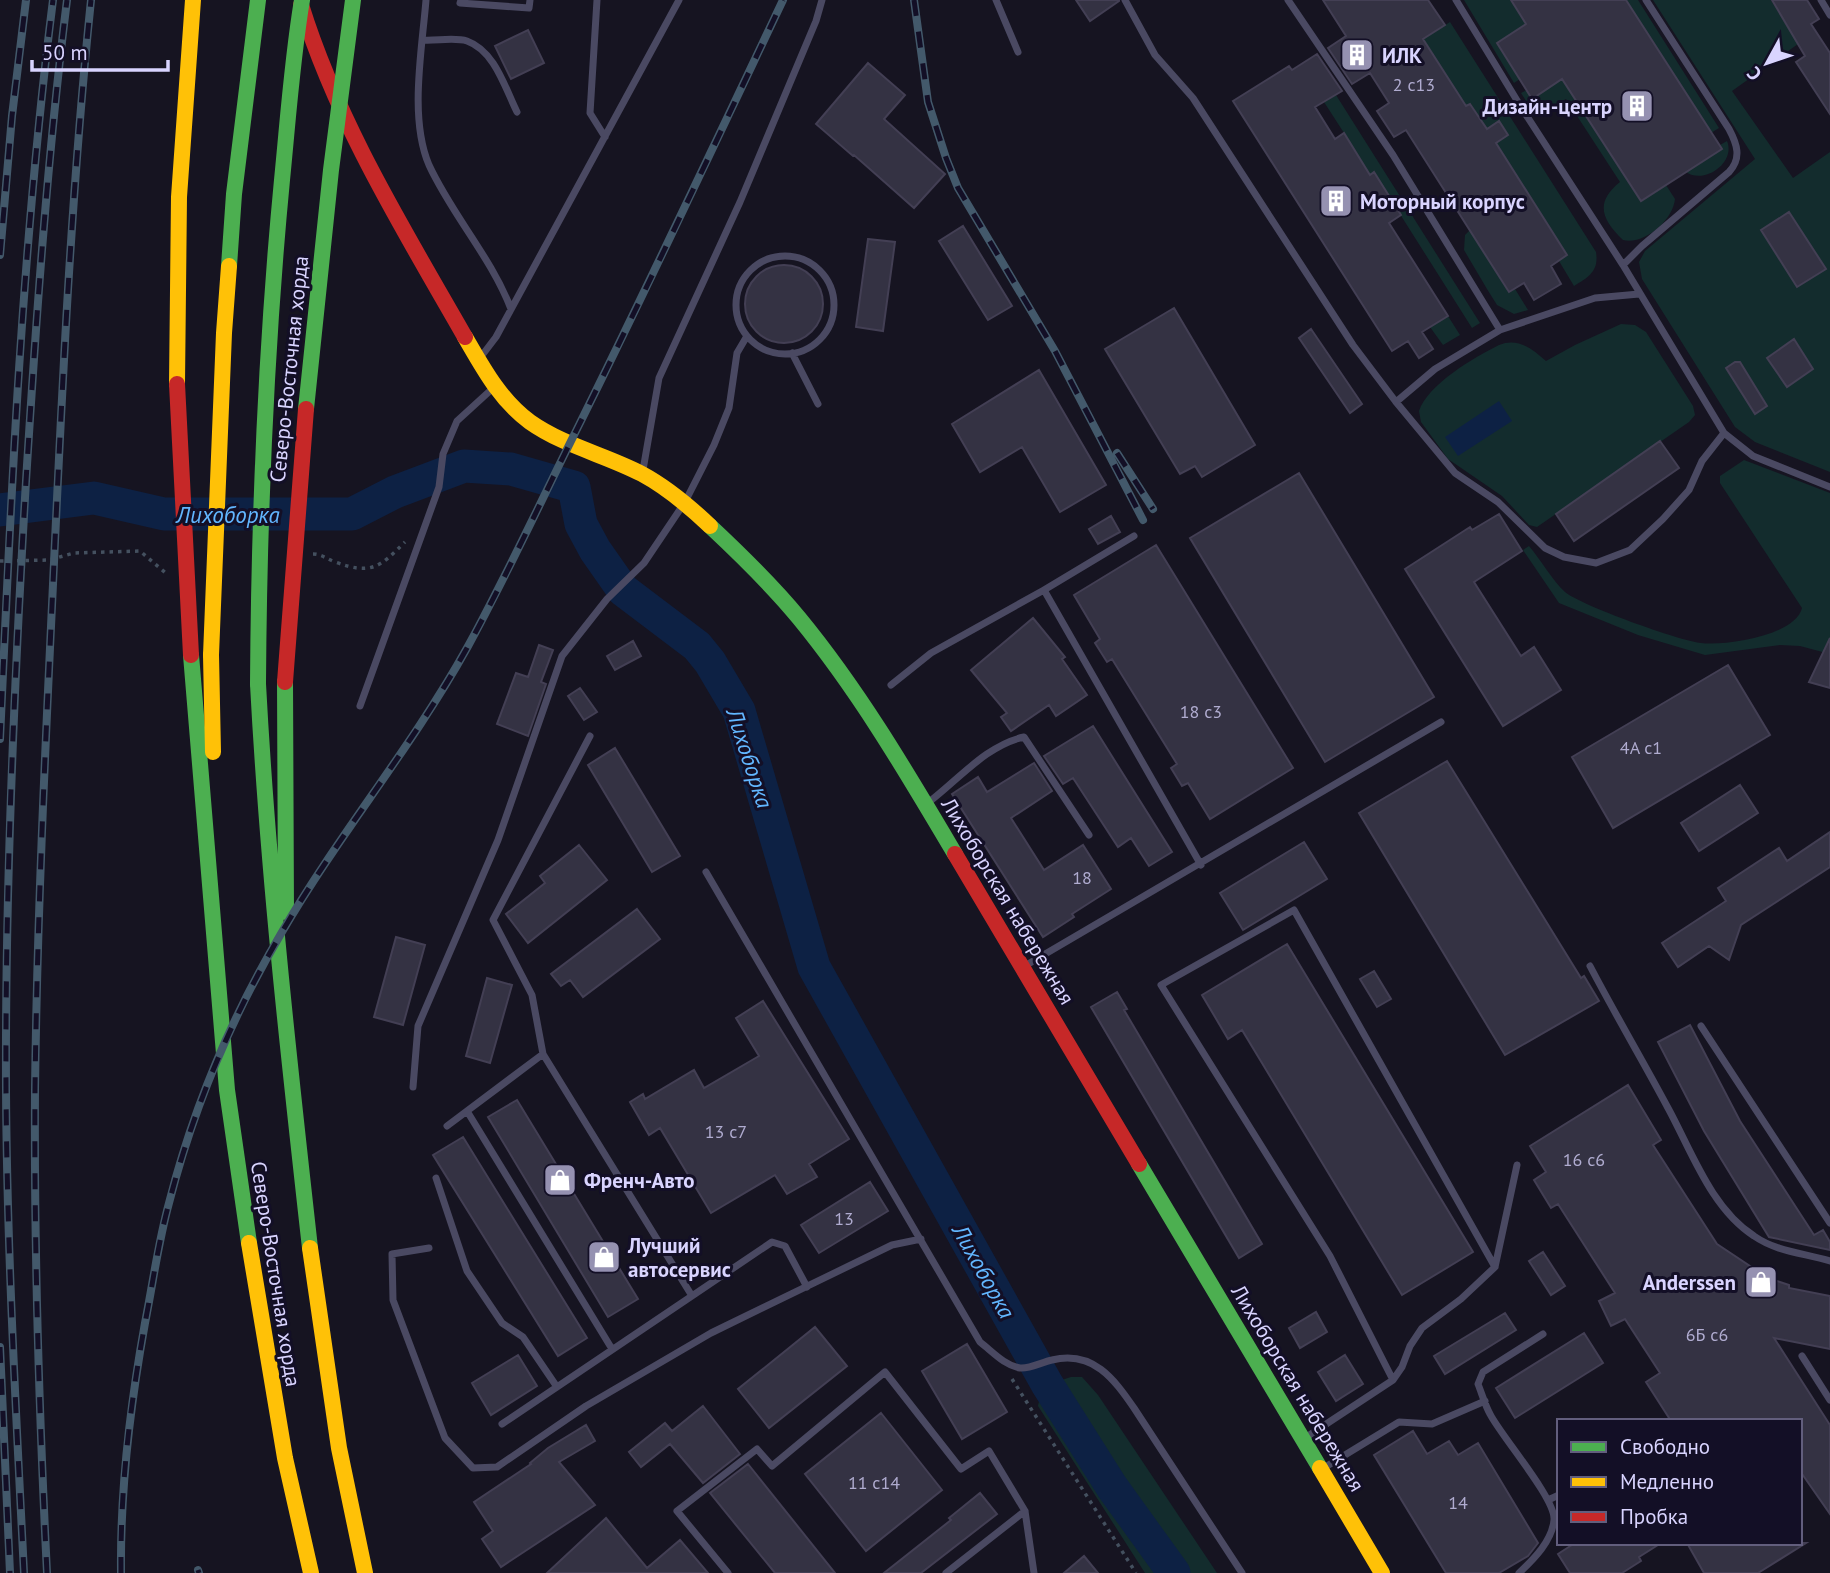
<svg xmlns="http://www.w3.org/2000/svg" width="1830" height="1573" font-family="'PT Sans',sans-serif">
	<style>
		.green { fill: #132c2d }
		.water { fill: #0d2144 }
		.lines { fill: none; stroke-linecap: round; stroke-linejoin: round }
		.river { stroke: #0d2144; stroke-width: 33 }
		.building { fill: #343243; stroke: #433f54; stroke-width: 2 }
		.path { stroke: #44505f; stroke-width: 3.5; stroke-dasharray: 3.5 5; stroke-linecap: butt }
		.lane { stroke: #4a4962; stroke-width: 7 }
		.fast { stroke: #4caf50; stroke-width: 16 }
		.slow { stroke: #ffc107; stroke-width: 16 }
		.jam { stroke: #c62828; stroke-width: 16 }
		.rail-casing { stroke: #43596b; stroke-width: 8 }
		.rail { stroke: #130f26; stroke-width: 5; stroke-dasharray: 16; stroke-linecap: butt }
		.fast-bridge { stroke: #4caf50; stroke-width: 16 }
		.slow-bridge { stroke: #ffc107; stroke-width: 16 }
		.jam-bridge { stroke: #c62828; stroke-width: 16 }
		.labels { text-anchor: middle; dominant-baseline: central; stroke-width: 6; stroke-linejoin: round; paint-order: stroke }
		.number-label { font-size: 18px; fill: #b0acd0 }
		.poi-label { font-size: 21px; font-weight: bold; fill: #d9d4ff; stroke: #130f26; text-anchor: start }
		.street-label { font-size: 21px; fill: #d9d4ff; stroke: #130f26 }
		.water-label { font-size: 23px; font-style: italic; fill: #62b6ff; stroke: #130f26 }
	</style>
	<rect width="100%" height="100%" fill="#161421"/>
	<path class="green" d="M1464,0H1511L1526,24L1520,79L1514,83Z
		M1626,0H1638L1719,128L1711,133Z
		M1653,0H1771L1798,44L1732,91L1793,178L1830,152V472L1755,442L1735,427L1642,279L1639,262L1645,251L1755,159Z
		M1450,22L1596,252C1599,271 1589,277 1574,286L1559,261L1567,255L1471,104L1466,106L1423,39Z
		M1562,79L1641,201L1666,185L1675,199C1673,220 1645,245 1623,240C1601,219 1595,202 1620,182L1566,99L1540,113L1530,107L1521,93L1527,90L1533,98Z
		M1336,95L1480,323L1472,328L1374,173L1362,180L1335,139L1344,133L1324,102Z
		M1727,141C1736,162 1705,185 1686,172L1722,149L1720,145Z
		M1470,230L1509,292L1515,289L1528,310L1514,314L1497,305L1487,289L1464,250L1465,235Z
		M1448,316L1460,335L1443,345L1430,327Z
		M1621,324L1635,325L1646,332L1693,406L1695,415L1689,422L1537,527L1529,525L1502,496L1448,459L1421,422L1419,411C1428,384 1475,357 1499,345C1518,337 1532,349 1546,361L1575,345Z
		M1744,460L1830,493V654L1800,646L1780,645L1705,655L1638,635L1559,603L1523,550L1529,546C1541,560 1552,580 1565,592C1580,605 1680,641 1701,643C1725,646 1795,636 1802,608L1720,483V476Z
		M1071,1377H1082L1098,1395L1217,1573H1145L1038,1406C1042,1387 1054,1382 1071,1377Z"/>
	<path class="water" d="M1499,401L1512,421L1458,456L1445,437Z"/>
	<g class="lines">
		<path class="river" d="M0,510L94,498L164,514H352L395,492L464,466L511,469L574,487L581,524L595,550L623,590L697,646L710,662L739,711L814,967L1047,1384L1112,1487L1174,1573"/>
	</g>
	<path class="building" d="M1076,0H1119V1L1090,21Z
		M1323,0H1428L1445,25L1423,39L1466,106L1470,104L1487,129L1499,121L1508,135L1496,143L1567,255L1551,266L1561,284L1534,300L1524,283L1509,292L1406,130L1394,137L1377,111L1389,103L1370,73L1352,84L1328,48L1346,36Z
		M1511,0H1626L1722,149L1641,201L1562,79L1532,99L1497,43L1526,24Z
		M1772,0H1807L1819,19L1811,24L1830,53V114L1796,62L1805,56Z
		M528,30L544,63L511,79L495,46Z
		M1317,54L1342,91L1315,107L1335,139L1344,133L1370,175L1374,172L1401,215L1389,223L1448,316L1422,332L1433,349L1419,358L1408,341L1392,351L1233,101L1289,66L1292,70Z
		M868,63L905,95L884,119L945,174L914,208L854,155L853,156L816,124Z
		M1789,212L1826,269L1797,287L1761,230Z
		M963,226L1012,306L988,320L939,241Z
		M868,239L895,242L883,331L856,327Z
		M745 304a39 39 0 1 1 78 0a39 39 0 1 1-78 0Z
		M1174,308L1255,445L1202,477L1195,466L1180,474L1105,349Z
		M1311,329L1362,404L1350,413L1299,338Z
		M1794,339L1813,369L1787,387L1767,358Z
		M1735,362H1740L1767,406L1755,414L1726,368Z
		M1039,370L1106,485L1060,512L1022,447L980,472L952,424Z
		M1660,441L1679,468L1574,541L1556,514Z
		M1299,473L1434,697L1325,762L1190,538Z
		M1499,514L1522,551L1474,582L1521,656L1534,647L1561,690L1503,726L1405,569L1470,527L1472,530Z
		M1111,516L1120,532L1098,544L1089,529Z
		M1156,545L1293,768L1210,819L1188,783L1182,786L1171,768L1177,764L1112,659L1107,662L1095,643L1100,639L1074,595Z
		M1033,618L1065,657L1062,659L1087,695L1056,716L1049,705L1011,731L1001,717L1007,713L971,670Z
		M1830,638V688L1809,682Z
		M633,641L641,656L615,670L607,656Z
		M539,645L553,650L541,682L546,684L528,736L497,724L516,673L528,677Z
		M1728,665L1770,735L1613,828L1572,757Z
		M580,688L597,712L584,720L568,696Z
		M1093,726L1172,852L1149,866L1131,838L1118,847L1073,778L1063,784L1044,756Z
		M615,748L680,856L652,872L588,765Z
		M1447,761L1581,978L1584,976L1599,1001L1505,1055L1359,813Z
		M1034,763L1052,791L1011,818L1044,870L1083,845L1111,889L1072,914L1074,917L1043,937L952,794L978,777L987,792Z
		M1740,785L1758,813L1699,851L1681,823Z
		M1830,832V867L1741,925L1729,960L1709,946L1678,967L1662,943L1726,901L1718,888L1779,848L1787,861Z
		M1304,842L1327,879L1243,930L1220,893Z
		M579,845L607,880L528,943L506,914L545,883L540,876Z
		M637,909L660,939L583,997L570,980L561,986L551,974Z
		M396,937L425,945L403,1025L374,1017Z
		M1287,944L1473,1252L1402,1295L1242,1030L1228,1039L1202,995Z
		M1374,971L1391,999L1377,1007L1360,979Z
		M487,978L512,985L490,1063L466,1056Z
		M1117,992L1127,1009L1124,1010L1262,1244L1239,1258L1091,1007Z
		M763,1001L849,1139L809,1164L817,1177L787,1194L775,1175L711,1213L660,1128L649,1135L630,1102L643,1094L645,1099L694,1070L704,1088L759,1056L736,1018Z
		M1690,1025L1740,1121L1814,1235L1823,1230L1830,1242V1250L1769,1237L1704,1131L1658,1042Z
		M1628,1085L1661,1140L1653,1145L1717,1244L1768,1278L1789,1285V1288L1830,1296V1349L1774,1338L1830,1425V1514L1800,1471V1421H1671L1646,1382L1660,1373L1625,1319L1611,1326L1599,1301L1615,1293L1558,1204L1551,1208L1534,1180L1546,1172L1530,1146Z
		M517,1100L638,1299L608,1317L488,1117Z
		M463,1137L587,1338L558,1356L433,1155Z
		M870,1182L888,1211L819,1253L801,1225Z
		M1543,1252L1565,1286L1551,1295L1529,1261Z
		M1316,1312L1327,1332L1300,1348L1289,1328Z
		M1505,1313L1516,1330L1445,1374L1434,1356Z
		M815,1327L847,1366L769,1428L738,1389Z
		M1584,1333L1603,1363L1515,1418L1496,1388Z
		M967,1344L1007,1412L962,1439L922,1371Z
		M518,1355L537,1386L491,1415L472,1383Z
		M1345,1355L1363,1384L1336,1401L1318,1372Z
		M703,1406L740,1454L703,1483L670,1444L641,1467L629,1452L665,1423L672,1431Z
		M881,1413L942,1490L866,1551L805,1474Z
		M586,1425L595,1441L559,1462L595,1505L501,1567L482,1539L493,1531L474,1502L531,1464L530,1463L548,1448Z
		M1413,1431L1427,1454L1449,1441L1458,1455L1478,1443L1538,1543L1528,1556L1499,1573H1446L1374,1455Z
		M748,1464L835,1573H775L710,1493Z
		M980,1493L997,1514L921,1573H884L951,1520L949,1518Z
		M606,1518L647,1568L680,1540L708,1573H547Z
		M1575,1543H1661L1639,1557L1641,1561L1622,1573H1570L1558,1554Z
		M1687,1543H1806L1758,1573H1704Z
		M1084,1556L1098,1573H1064Z"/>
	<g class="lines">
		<path class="path" d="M313,554C321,554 327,559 335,562C371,575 379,568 405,542
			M0,561L49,560L74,553L140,551L168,575
			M1012,1379L1136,1573"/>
		<path class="lane" d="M426,0C422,50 409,118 429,165C452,215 491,257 511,309
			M461,0L460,3L529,8L530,0
			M597,0L590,113L605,137
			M996,0L1018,52
			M1125,0L1155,55L1193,98L1353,345L1396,402L1435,369L1500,330L1595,298L1639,294
			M1288,0L1393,155L1500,330
			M1456,0L1521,107L1623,265L1724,433L1753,456L1830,487
			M1821,0L1830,15
			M423,40C436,41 455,37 467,41C495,51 505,88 517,112
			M736 305a49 49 0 1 1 98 0a49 49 0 1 1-98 0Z
			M1623,265L1642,246L1729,172C1742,158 1737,144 1729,129L1646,0
			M792,353L818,404
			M480,358L496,337L679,0
			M1396,402L1455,473L1498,502L1545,548L1564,557L1596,563L1630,550L1663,519L1689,490L1702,461L1724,433
			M643,470L659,378L740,202L816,21L822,0
			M1044,590L1134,536
			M891,685L931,653L1044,590L1201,865
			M360,706L439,487L443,454L457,421L492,389
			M590,736L493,920L532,995L543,1054L692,1296
			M929,802C959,779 987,745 1024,737L1089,835
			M706,872L980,1342C993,1352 1004,1365 1020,1368C1030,1369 1042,1362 1052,1360C1093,1350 1114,1379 1134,1408L1242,1573
			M1590,966C1615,1014 1643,1061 1668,1108C1692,1152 1711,1208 1754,1236C1777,1252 1804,1253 1830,1261
			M1023,967L1441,722
			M1701,1026L1830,1223
			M413,1087L418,1026L498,840L562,656L607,599L644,563L685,502L714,445L729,408L737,353L747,336
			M467,1111L612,1349
			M447,1126L543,1054
			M436,1178L467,1271L502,1323L523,1337L557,1387
			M429,1248L392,1254L393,1300L445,1438L473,1468L497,1467L586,1406L711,1333L892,1245L921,1239
			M1802,1356L1830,1400
			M1393,1380L1330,1256L1161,985L1294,910L1495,1267
			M502,1424L772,1242L785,1246L807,1287
			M1305,1438L1393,1380L1402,1367L1410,1346L1422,1328L1461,1299L1495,1267L1517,1165
			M1322,1469L1399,1422L1432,1424L1485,1401
			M1548,1500L1559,1495
			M728,1573L677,1511L757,1449L772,1466L885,1372L961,1469L989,1451L1025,1511L1034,1573
			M946,1573L1025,1511
			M1519,1573C1534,1559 1552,1541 1554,1520C1556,1499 1501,1436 1490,1414C1485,1405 1482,1394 1478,1384L1483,1372L1543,1334"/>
		<path class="fast" d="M710,526C741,555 772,585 799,618C859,691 907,773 955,854
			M191,655L227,1090L249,1243
			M285,682L286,912
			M258,684C268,873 289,1060 310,1248
			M1139,1164L1320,1468"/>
		<path class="slow" d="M465,337C483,368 500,400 530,422C564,446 606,455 642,474C668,488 689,506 710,526
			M177,384L179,197L193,0
			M211,655L213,752
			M249,1243L285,1458L311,1573
			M310,1248L339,1448L365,1573
			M1320,1468L1382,1573"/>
		<path class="jam" d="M301,5C338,124 404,230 465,337
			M955,854L1139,1164"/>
		<defs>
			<path id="rail" d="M914,0L928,102L946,158L958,188L1055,351L1143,520
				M0,255L12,116L26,0
				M1117,453L1153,509
				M0,739C11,493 22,245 53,0
				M0,1347L10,1573
				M198,1570L199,1573
				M24,1573C16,1412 7,1251 6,1090C5,887 14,684 26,481C36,321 47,160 67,0
				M47,1573C39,1412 34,1251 35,1090C37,922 45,753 53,584C62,389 71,194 91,0
				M121,1573C120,1488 130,1406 145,1323C153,1283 158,1243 169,1203C193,1109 232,1016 282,932C339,834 412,747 467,648C506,577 540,503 576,431C647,288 715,144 783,0"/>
		</defs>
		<use href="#rail" class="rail-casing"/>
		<use href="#rail" class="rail"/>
		<path class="fast-bridge" d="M229,266L234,194L258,0
			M306,409L331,170L353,0
			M258,684C259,515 266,347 282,180C288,120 292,60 302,0"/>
		<path class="slow-bridge" d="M211,655L224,333L229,266"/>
		<path class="jam-bridge" d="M177,384L191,655
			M285,682L306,409"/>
	</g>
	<defs>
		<symbol id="building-square" viewBox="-11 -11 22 22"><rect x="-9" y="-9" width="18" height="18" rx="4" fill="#9591b1" stroke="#130f26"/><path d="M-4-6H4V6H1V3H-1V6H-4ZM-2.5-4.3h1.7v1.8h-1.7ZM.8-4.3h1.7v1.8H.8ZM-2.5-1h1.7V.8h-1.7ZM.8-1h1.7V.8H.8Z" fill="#fff"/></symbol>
		<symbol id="shop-square" viewBox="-11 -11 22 22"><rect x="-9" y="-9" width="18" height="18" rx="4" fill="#9591b1" stroke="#130f26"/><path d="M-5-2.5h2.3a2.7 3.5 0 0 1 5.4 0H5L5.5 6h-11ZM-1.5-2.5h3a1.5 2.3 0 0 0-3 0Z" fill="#fff"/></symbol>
	</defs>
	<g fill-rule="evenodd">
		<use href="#building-square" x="1338" y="36" width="38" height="38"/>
		<use href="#building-square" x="1618" y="87" width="38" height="38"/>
		<use href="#building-square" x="1317" y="182" width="38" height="38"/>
		<use href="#shop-square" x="541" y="1161" width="38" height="38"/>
		<use href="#shop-square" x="585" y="1238" width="38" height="38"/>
		<use href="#shop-square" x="1742" y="1263" width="38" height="38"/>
	</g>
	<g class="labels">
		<g class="number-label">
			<text x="1414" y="84">2 с13</text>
			<text x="1201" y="711">18 с3</text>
			<text x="1641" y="747">4А с1</text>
			<text x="1082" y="877">18</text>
			<text x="726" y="1131">13 с7</text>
			<text x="1584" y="1159">16 с6</text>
			<text x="844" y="1218">13</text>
			<text x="1707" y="1334">6Б с6</text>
			<text x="874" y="1482">11 с14</text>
			<text x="1458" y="1502">14</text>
		</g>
		<g class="poi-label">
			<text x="1382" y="55">ИЛК</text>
			<text x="1612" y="106" text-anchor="end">Дизайн-центр</text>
			<text x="1360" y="201">Моторный корпус</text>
			<text x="584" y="1180">Френч-Авто</text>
			<text x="628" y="1245">Лучший<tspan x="628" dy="24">автосервис</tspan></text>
			<text x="1736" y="1282" text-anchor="end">Anderssen</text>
		</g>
		<g class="street-label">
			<text transform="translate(289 369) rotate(-84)">Северо-Восточная хорда</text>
			<text transform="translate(1008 901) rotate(59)">Лихоборская набережная</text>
			<text transform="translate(276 1274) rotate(81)">Северо-Восточная хорда</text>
			<text transform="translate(1298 1388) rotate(59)">Лихоборская набережная</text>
		</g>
		<g class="water-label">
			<text x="228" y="514">Лихоборка</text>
			<text transform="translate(750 758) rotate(72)">Лихоборка</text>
			<text transform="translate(984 1271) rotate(61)">Лихоборка</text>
		</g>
	</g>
	<rect x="1557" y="1419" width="245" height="126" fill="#130f26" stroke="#625e7d" stroke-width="2"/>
	<rect x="1571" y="1442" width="35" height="10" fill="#4caf50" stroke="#625e7d" stroke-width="2"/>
	<text x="1620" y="1454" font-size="21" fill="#d9d4ff">Свободно</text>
	<rect x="1571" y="1477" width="35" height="10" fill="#ffc107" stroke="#625e7d" stroke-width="2"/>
	<text x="1620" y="1489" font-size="21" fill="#d9d4ff">Медленно</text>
	<rect x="1571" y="1512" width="35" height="10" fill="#c62828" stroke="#625e7d" stroke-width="2"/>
	<text x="1620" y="1524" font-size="21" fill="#d9d4ff">Пробка</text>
	<g transform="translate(1767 63) rotate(230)" stroke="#130f26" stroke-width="5" paint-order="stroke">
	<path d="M0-5L12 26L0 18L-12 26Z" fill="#d9d4ff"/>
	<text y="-10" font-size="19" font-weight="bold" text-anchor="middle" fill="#d9d4ff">С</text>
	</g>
	<path d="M32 60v10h136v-10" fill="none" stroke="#d9d4ff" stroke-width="3.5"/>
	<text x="42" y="60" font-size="21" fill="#d9d4ff" stroke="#130f26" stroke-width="5" paint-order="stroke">50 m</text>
</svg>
